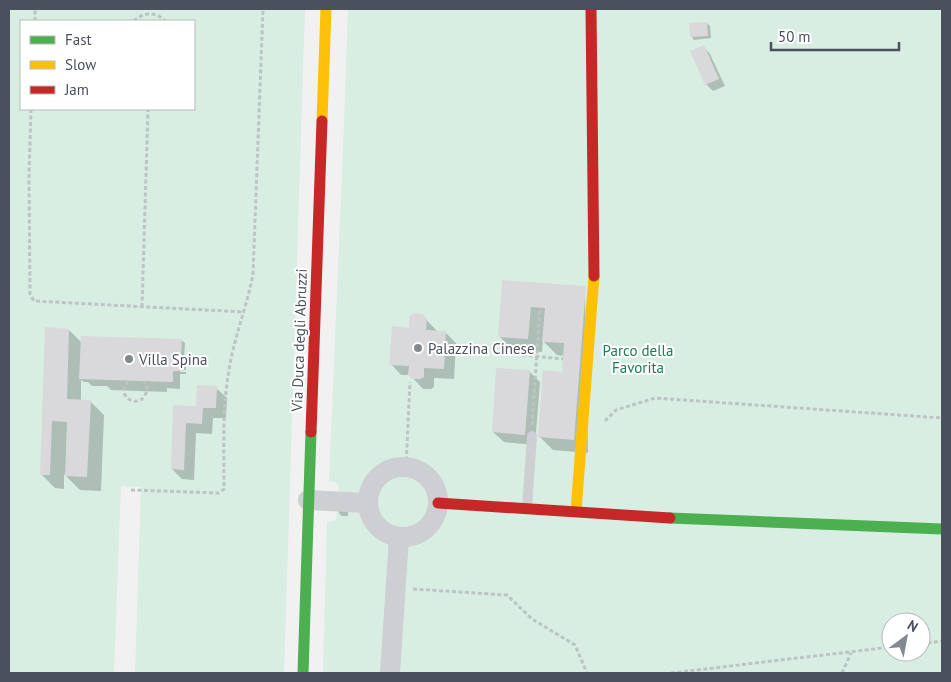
<svg xmlns="http://www.w3.org/2000/svg" width="951" height="682" font-family="'PT Sans',sans-serif">
	<style>
		.green { fill: #d8eee3; fill-rule: evenodd }
		.shadow { fill: #0003 }
		.building { fill: #d9d9db }
		.lines { fill: none; stroke-linecap: round; stroke-linejoin: round }
		.path { stroke: #bbc5c3; stroke-width: 3; stroke-dasharray: 4 2.5; stroke-linecap: butt }
		.lane { stroke: #cdcfd2; stroke-width: 10 }
		.street { stroke: #cdcfd2; stroke-width: 20 }
		.fast { stroke: #4caf50; stroke-width: 11 }
		.slow { stroke: #ffc107; stroke-width: 11 }
		.jam { stroke: #c62828; stroke-width: 11 }
		.poi-dot { fill: #848990; stroke: #fff; stroke-width: 2 }
		.labels { text-anchor: middle; dominant-baseline: central; stroke-width: 4; stroke-linejoin: round; paint-order: stroke }
		.street-label { font-size: 15px; fill: #4a515c; stroke: #fff }
		.poi-label { font-size: 15px; fill: #4a515c; stroke: #fff; text-anchor: start }
		.park-label { font-size: 15px; fill: #1f7957; stroke: #fff }
	</style>
	<rect width="100%" height="100%" fill="#f1f1f1"/>
	<path class="green" d="M9,9H305L284,673H135L141,487L121,486L114,673H9ZM21,21H194V109H21Z
		M348,9H942V673H323L327,522L336,520L339,487L337,483L329,481L343,150ZM891,622H921V652H891Z"/>
	<path class="shadow" d="M707,23L710,26L711,38L694,40L691,36Z
		M704,47L710,54L725,86L713,91L706,84Z
		M503,281L585,288L588,453L553,450L539,436L563,373L565,356L557,355L543,341L542,352L513,350L499,336Z
		M422,315L437,331L446,333L456,343L454,379L434,378V387L431,389H423L410,375H401L391,364L410,329Z
		M69,330L82,343L181,340L185,343L184,359L186,361V370H180V372H186V374H180V389L167,388V392L111,390L107,386H92L88,382H84L81,380V401H90L104,415L101,491L80,490L64,474V489L55,488L41,474Z
		M529,371L540,382L535,445L504,442L493,432Z
		M216,388L227,398L226,418H213L212,434L196,433L194,480L182,479L172,469L174,406L197,407Z
		M339,508L348,511V516H342L339,513Z"/>
	<path class="building" d="M707,22L708,36L690,37L689,23Z
		M704,45L719,79L705,85L690,51Z
		M502,280L586,286L574,440L538,437L543,370L562,372L564,343L542,342L545,308L531,307L528,339L498,337Z
		M414,313L423,314L427,319L426,330L446,331L444,369L424,368V377L420,379H412L408,375L409,366L389,365L392,326L409,328V317Z
		M45,327L69,329L67,399L91,400L87,477L65,476L67,422L52,421L50,475H40Z
		M81,336L182,339L181,356L184,357L183,371H173V382L79,379Z
		M496,368L530,370L525,435L492,432Z
		M197,385L217,386L216,408H203L202,424L186,423L184,470L171,469L173,405L196,406Z"/>
	<g class="lines">
		<path class="path" d="M35,21V9
			M134,21C143,12 156,11 165,21
			M31,109L29,176L30,294L34,301L244,312
			M142,307L148,109
			M503,353L563,359
			M128,381C113,400 146,412 147,387L144,381
			M605,421L616,410L655,398L942,418
			M532,425L540,308
			M406,467L410,382
			M131,490L219,493L224,489C224,450 222,409 229,370C234,337 247,307 253,274L263,9
			M413,589L507,595L532,619L575,645L587,673
			M921,644L942,641
			M671,673L891,647
			M842,673L851,653"/>
		<path class="lane" d="M527,508L532,436"/>
		<path class="street" d="M368 502a35 35 0 1 1 70 0a35 35 0 1 1-70 0Z
			M308,500L367,503
			M390,673L399,538"/>
		<path class="fast" d="M670,518L942,529
			M303,673L311,432"/>
		<path class="slow" d="M322,121L326,9
			M576,511L594,276"/>
		<path class="jam" d="M591,9L594,276
			M311,432L322,121
			M438,503L670,518"/>
	</g>
	<g class="poi-dot">
		<circle cx="418" cy="348" r="5"/>
		<circle cx="129" cy="359" r="5"/>
	</g>
	<g class="labels">
		<g class="street-label">
			<text transform="translate(299 340) rotate(-88)">Via Duca degli Abruzzi</text>
		</g>
		<g class="poi-label">
			<text x="428" y="348">Palazzina Cinese</text>
			<text x="139" y="359">Villa Spina</text>
		</g>
		<g class="park-label">
			<text x="638" y="350">Parco della<tspan x="638" dy="17">Favorita</tspan></text>
		</g>
	</g>
	<rect width="951" height="682" fill="none" stroke="#4a515c" stroke-width="20"/>
	<rect x="20" y="20" width="175" height="90" fill="#ffffff" stroke="#b7b9be"/>
	<rect x="30" y="36" width="25" height="8" fill="#4caf50" stroke="#b7b9be"/>
	<text x="65" y="45" font-size="15" fill="#4a515c">Fast</text>
	<rect x="30" y="61" width="25" height="8" fill="#ffc107" stroke="#b7b9be"/>
	<text x="65" y="70" font-size="15" fill="#4a515c">Slow</text>
	<rect x="30" y="86" width="25" height="8" fill="#c62828" stroke="#b7b9be"/>
	<text x="65" y="95" font-size="15" fill="#4a515c">Jam</text>
	<g transform="translate(906 637) rotate(32)"><circle r="24" fill="#ffffff" stroke="#b7b9be"/>
	<path d="M0-4L9 19L0 12L-9 19Z" fill="#848990"/>
	<text y="-8" font-size="14" font-weight="bold" text-anchor="middle" fill="#4a515c">N</text>
	</g>
	<path d="M771 42v8h128v-8" fill="none" stroke="#4a515c" stroke-width="2.5"/>
	<text x="778" y="42" font-size="15" fill="#4a515c" stroke="#ffffff" stroke-width="4" paint-order="stroke">50 m</text>
</svg>
